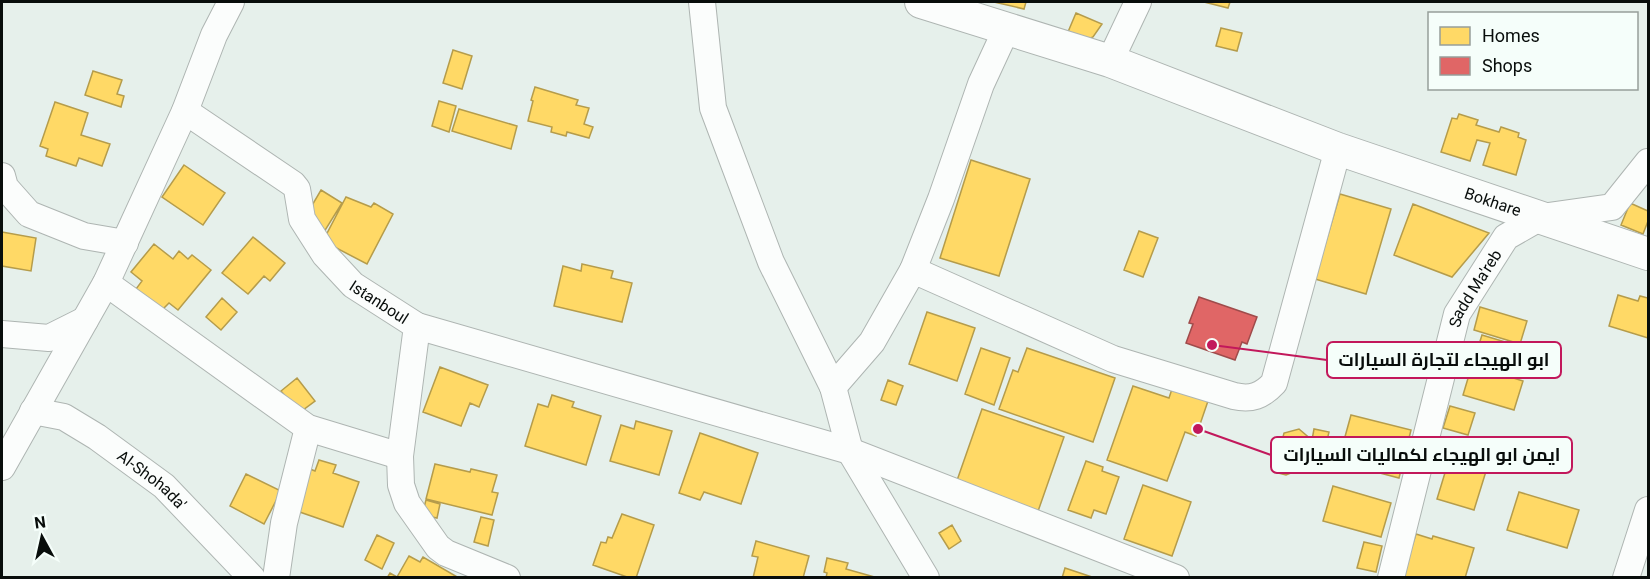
<svg xmlns="http://www.w3.org/2000/svg" width="1650" height="579" font-family="Roboto,Cairo,sans-serif">
	<style>
		.homes { fill: #ffd966; stroke: #b59c4b; stroke-width: 1.5 }
		.shops { fill: #e06666; stroke: #9f4b4b; stroke-width: 1.5 }
		.lines { fill: none; stroke-linecap: round; stroke-linejoin: round }
		.minor-casing { stroke: #aeb5b2; stroke-width: 28 }
		.tertiary-casing { stroke: #aeb5b2; stroke-width: 34 }
		.minor { stroke: #fbfdfc; stroke-width: 26 }
		.tertiary { stroke: #fbfdfc; stroke-width: 32 }
		.labels { text-anchor: middle; dominant-baseline: central; stroke-width: 6; stroke-linejoin: round; paint-order: stroke }
		.street-label { font-size: 16px; fill: #080d0b; stroke: #f5fefa }
		.leader { fill: none; stroke: #c2185b; stroke-width: 2 }
		.callout-dot { fill: #c2185b; stroke: #f5fefa; stroke-width: 2 }
		.callout { fill: #f5fefa; stroke: #c2185b; stroke-width: 2 }
		.callout-label { font-size: 18px; text-anchor: middle; font-weight: bold; fill: #080d0b }
	</style>
	<rect width="100%" height="100%" fill="#e6f0eb"/>
	<path class="homes" d="M994,2H1026L1024,9Z
		M1204,2H1230L1228,8Z
		M1076,13L1102,24L1093,37L1086,40L1065,39Z
		M1221,28L1242,33L1237,51L1216,46Z
		M453,50L472,56L462,89L443,83Z
		M93,71L122,80L117,94L124,96L121,107L85,95Z
		M535,87L578,100L576,105L589,108L584,124L593,127L589,138L567,132L566,136L551,132L552,127L528,121L533,101L531,100Z
		M439,101L456,106L449,132L432,126Z
		M55,102L88,113L81,135L110,144L102,166L79,158L76,166L46,156L48,149L40,146Z
		M459,109L517,126L511,149L452,131Z
		M1459,114L1478,120L1476,125L1499,132L1501,127L1519,133L1518,137L1526,140L1516,175L1483,165L1490,143L1477,140L1470,161L1441,152L1452,118L1457,119Z
		M971,160L1030,179L999,276L940,258Z
		M184,165L225,193L203,225L162,197Z
		M321,190L342,203L324,232L304,219Z
		M1340,194L1391,209L1366,294L1315,279Z
		M346,197L371,207L374,203L393,214L367,264L323,241Z
		M1630,203L1648,211V221L1643,234L1621,225Z
		M1413,204L1489,233L1452,277L1394,255Z
		M1139,231L1158,238L1143,277L1124,270Z
		M2,232L36,238L31,271L2,266Z
		M253,237L285,263L270,281L264,276L248,294L222,273Z
		M154,244L173,259L179,251L188,259L192,255L211,270L178,310L169,303L162,310L136,289L142,281L131,272Z
		M582,264L613,271L611,278L632,283L622,322L554,306L563,266L581,271Z
		M1618,295L1638,301L1640,296L1648,298V338L1609,326Z
		M222,298L237,312L221,330L206,317Z
		M1480,307L1527,321L1520,344L1474,330Z
		M927,312L975,328L957,381L909,364Z
		M1482,335L1532,350L1524,376L1474,360Z
		M981,348L1010,358L994,405L965,394Z
		M1027,348L1115,378L1093,442L999,409L1013,370L1018,372Z
		M1472,365L1523,381L1514,410L1463,395Z
		M440,367L488,385L479,407L470,403L461,426L423,412Z
		M297,378L315,401L299,413L281,391Z
		M888,380L903,386L896,405L881,400Z
		M1133,386L1169,398L1172,389L1208,401L1196,436L1185,432L1167,481L1107,460Z
		M552,395L574,402L572,407L601,416L586,465L525,446L538,404L548,407Z
		M1450,406L1475,413L1468,435L1443,428Z
		M982,409L1064,437L1036,517L954,489Z
		M1351,415L1411,430L1399,478L1338,462Z
		M636,421L672,431L659,475L610,461L621,425L634,429Z
		M1299,429L1312,440L1314,429L1329,432L1319,473L1301,469L1286,475L1274,472L1284,433Z
		M700,433L758,453L741,504L704,492L700,500L679,493Z
		M1455,440L1492,452L1474,510L1437,499Z
		M319,460L336,465L333,473L359,482L343,527L291,509L310,469L315,471Z
		M1086,461L1103,467L1102,471L1119,477L1106,514L1094,510L1091,518L1068,510Z
		M435,464L470,472L471,469L497,475L492,492L498,493L492,515L426,499Z
		M246,474L281,491L264,524L230,506Z
		M1143,485L1191,502L1172,556L1124,539Z
		M1333,486L1391,503L1381,537L1323,521Z
		M1519,492L1579,510L1567,548L1507,530Z
		M426,500L440,504L437,518L422,515Z
		M622,514L654,525L636,578H630L593,565L601,542L606,543L608,537L612,538Z
		M481,517L494,520L488,546L474,542Z
		M952,525L961,541L949,549L939,533Z
		M1416,534L1432,539L1433,536L1474,548L1465,578H1402Z
		M377,535L394,543L382,569L365,560Z
		M756,541L809,556L803,578H753L758,557L752,556Z
		M1364,542L1382,546L1376,572L1357,568Z
		M409,556L420,562L423,557L459,578H387L390,573L397,577Z
		M827,558L848,563L846,569L878,578H826L827,573L824,572Z
		M1065,568L1095,578H1062Z"/>
	<path class="shops" d="M1199,297L1257,317L1247,344L1242,342L1235,360L1186,343L1193,324L1189,323Z"/>
	<g class="lines">
		<defs>
			<g id="minor">
				<path d="M702,2L713,108L771,262L833,387L850,451L926,578"/>
				<path d="M1110,61L1138,2"/>
				<path id="s1" d="M185,111L293,184L297,189L302,219L325,255L353,285L417,326L400,456L401,485L407,503L438,547L446,553L507,578"/>
				<path d="M2,176L5,187L29,214L84,236L125,243"/>
				<path d="M913,270L941,199L981,84L1006,30"/>
				<path d="M106,283L308,428L400,456"/>
				<path d="M417,326L850,451L1176,578"/>
				<path d="M2,334L49,338L85,320"/>
				<path d="M833,387L872,342L913,270L1113,359L1234,396C1251,400 1262,396 1274,383L1338,149"/>
				<path id="s2" d="M33,411L64,417L97,437L164,486L252,578"/>
				<path d="M2,467L106,283L185,111L214,35L231,2"/>
				<path d="M276,578L284,523L308,428"/>
				<path id="s3" d="M1391,578L1457,314L1506,237L1541,217L1612,207L1648,162"/>
				<path d="M1626,578L1648,510"/>
			</g>
			<g id="tertiary">
				<path id="s4" d="M921,2L1110,61L1338,149L1648,254"/>
			</g>
		</defs>
		<use href="#minor" class="minor-casing"/>
		<use href="#tertiary" class="tertiary-casing"/>
		<use href="#minor" class="minor"/>
		<use href="#tertiary" class="tertiary"/>
	</g>
	<g class="labels">
		<g class="street-label">
			<text stroke="none"><textPath href="#s4" startOffset="606">Bokhare</textPath></text>
			<text stroke="none"><textPath href="#s3" startOffset="303">Sadd Ma'reb</textPath></text>
			<text stroke="none"><textPath href="#s1" startOffset="282">Istanboul</textPath></text>
			<text stroke="none"><textPath href="#s2" startOffset="140">Al-Shohada'</textPath></text>
		</g>
	</g>
	<path class="leader" d="M1212 345L1327 360M1198 429L1271 455"/>
	<g class="callout-dot">
		<circle cx="1212" cy="345" r="6"/>
		<circle cx="1198" cy="429" r="6"/>
	</g>
	<g class="callout">
		<rect x="1327" y="342" width="234" height="36" rx="6"/>
		<rect x="1271" y="437" width="301" height="36" rx="6"/>
	</g>
	<g class="callout-label">
		<text x="1444" y="366">ابو الهيجاء لتجارة السيارات</text>
		<text x="1422" y="461">ايمن ابو الهيجاء لكماليات السيارات</text>
	</g>
	<rect width="1650" height="579" fill="none" stroke="#080d0b" stroke-width="6"/>
	<rect x="1428" y="12" width="210" height="78" fill="#f5fefa" stroke="#969e9a" stroke-width="1.5"/>
	<rect x="1440" y="27" width="30" height="18" fill="#ffd966" stroke="#969e9a" stroke-width="1.5"/>
	<text x="1482" y="42" font-size="18" fill="#080d0b">Homes</text>
	<rect x="1440" y="57" width="30" height="18" fill="#e06666" stroke="#969e9a" stroke-width="1.5"/>
	<text x="1482" y="72" font-size="18" fill="#080d0b">Shops</text>
	<g transform="translate(42 537) rotate(352)" stroke="#f5fefa" stroke-width="4.5" paint-order="stroke">
	<path d="M0-4.5L10 22L0 15L-10 22Z" fill="#080d0b"/>
	<text y="-9" font-size="16" font-weight="bold" text-anchor="middle" fill="#080d0b">N</text>
	</g>
</svg>
